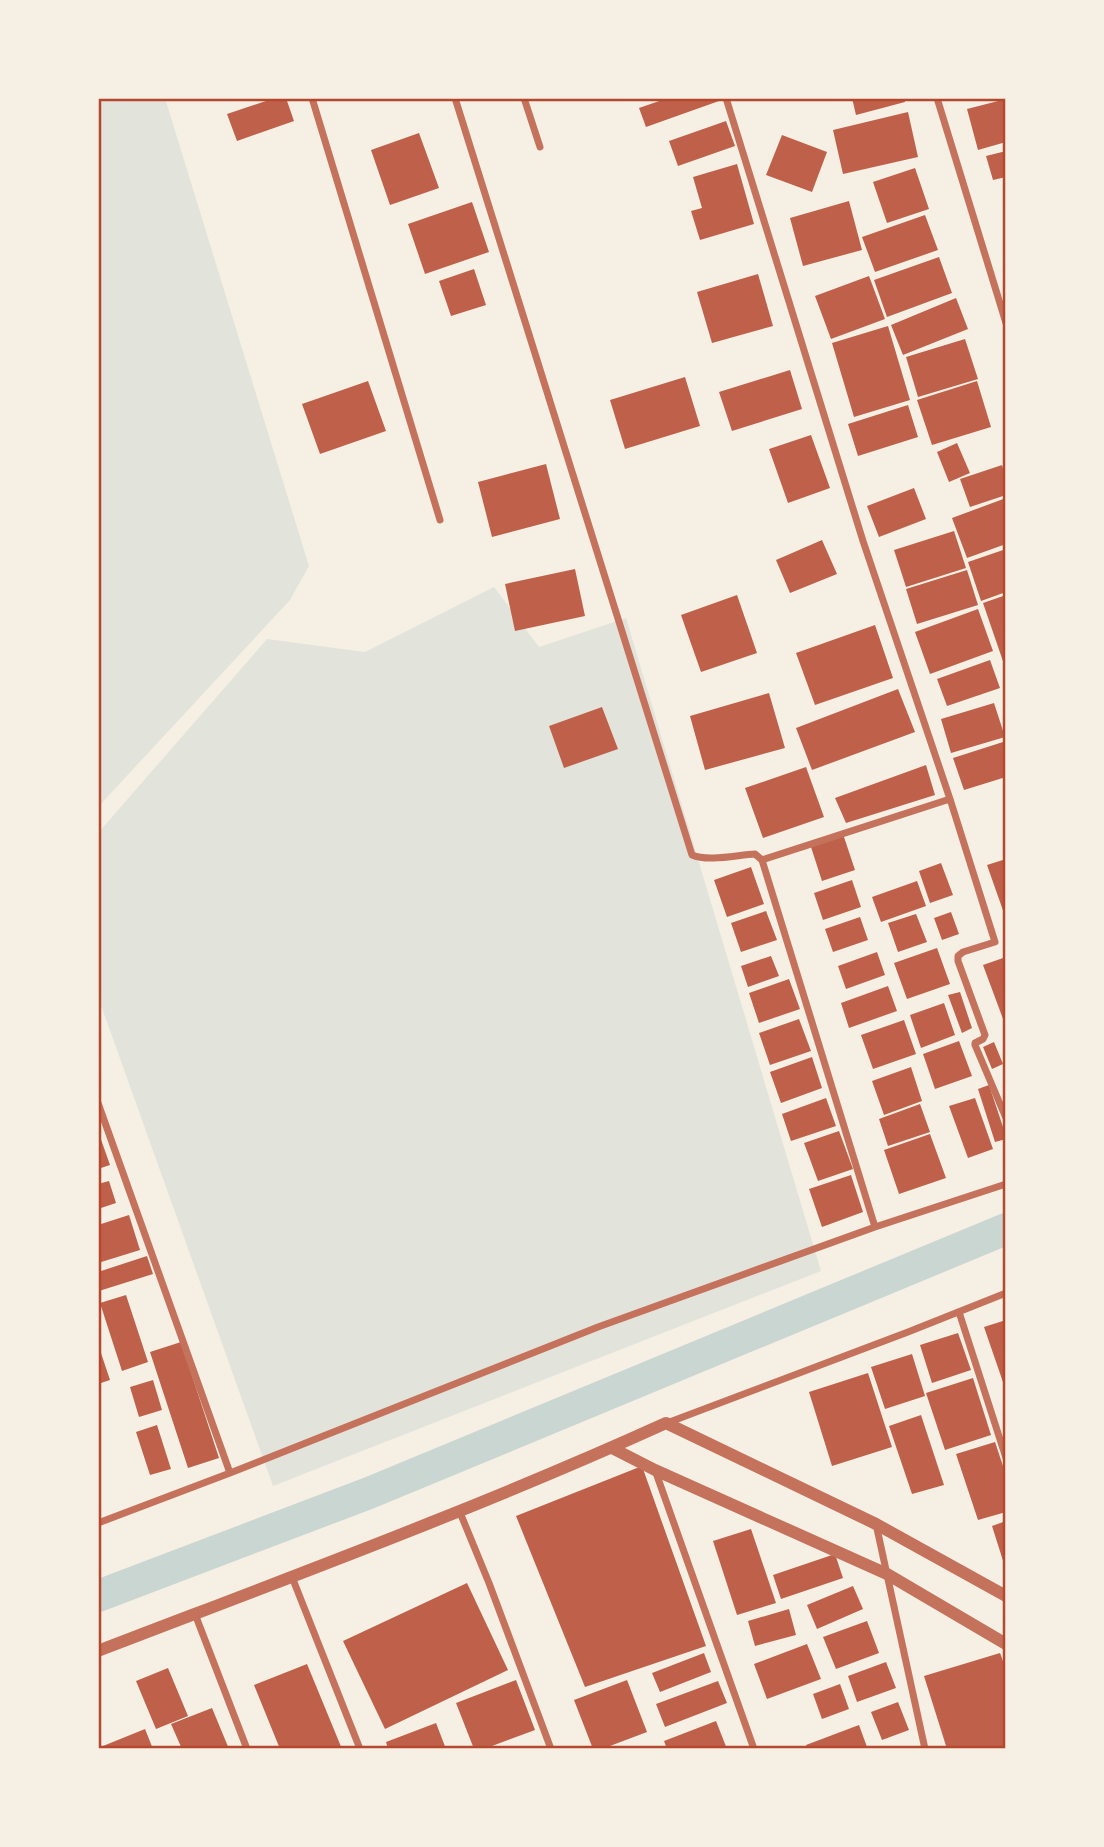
<svg xmlns="http://www.w3.org/2000/svg" width="1104" height="1847" font-family="'Golos Text',sans-serif">
	<style>
		.green { fill: #e2e4dc }
		.lines { fill: none; stroke-linecap: round; stroke-linejoin: round }
		.canal { stroke: #c9d6d2; stroke-width: 32 }
		.building { fill: #bf614a }
		.minor { stroke: #c5725c; stroke-width: 7 }
		.tertiary { stroke: #c5725c; stroke-width: 12 }
		.neatline { fill: none; stroke: #b5482f; stroke-width: 2.5 }
	</style>
	<rect width="100%" height="100%" fill="#f6efe4"/>
	<path class="green" d="M98,98H165L309,566L290,600L98,807Z
		M494,587L539,647L626,618L821,1271L273,1486L98,997V833L267,639L365,652Z"/>
	<g class="lines">
		<path class="canal" d="M98,1596L369,1493L1006,1229"/>
	</g>
	<path class="building" d="M275,98H286L294,121L237,141L227,114Z
		M668,98H717L719,101L646,127L639,108Z
		M852,98H904L905,102L856,115Z
		M1006,99V142L978,150L967,109Z
		M908,112L918,157L843,174L833,130Z
		M726,121L735,146L678,166L669,141Z
		M419,133L439,188L390,205L371,150Z
		M782,135L827,152L812,192L766,175Z
		M1006,151V177L993,180L986,156Z
		M737,164L754,224L700,240L691,211L702,208L693,177Z
		M915,168L929,209L887,223L873,182Z
		M849,201L862,250L803,266L790,218Z
		M472,202L489,252L425,274L408,224Z
		M925,215L938,250L875,272L862,237Z
		M939,257L952,293L887,317L874,280Z
		M474,269L486,305L451,316L439,281Z
		M758,274L773,326L712,343L697,292Z
		M869,276L885,319L831,339L815,296Z
		M956,298L968,329L903,355L891,325Z
		M888,326L910,400L854,417L832,343Z
		M965,339L978,379L918,397L906,357Z
		M790,370L802,409L732,431L719,392Z
		M685,377L700,426L625,449L610,400Z
		M368,381L386,431L320,454L302,404Z
		M977,381L991,427L932,445L917,400Z
		M908,405L918,437L858,456L848,424Z
		M811,435L830,488L788,503L769,449Z
		M957,443L970,473L949,482L937,452Z
		M546,464L560,519L492,537L478,482Z
		M1002,465L1006,478V495L970,507L960,479Z
		M914,488L926,519L879,537L867,506Z
		M1006,498V544L967,558L952,518Z
		M954,531L966,568L906,587L894,550Z
		M822,540L837,574L790,593L776,560Z
		M1006,549V592L981,601L968,562Z
		M575,569L585,616L515,631L505,584Z
		M967,570L978,605L917,624L906,589Z
		M737,595L757,653L701,672L681,615Z
		M1006,595V670L983,603Z
		M978,609L993,651L930,674L915,632Z
		M875,625L893,678L815,705L796,653Z
		M990,660L1000,688L947,706L937,679Z
		M898,689L915,732L812,770L796,728Z
		M769,693L785,748L705,770L690,716Z
		M994,703L1005,737L951,753L941,719Z
		M602,707L618,749L564,768L549,726Z
		M1003,742L1006,751V777L964,790L953,758Z
		M926,765L935,795L846,823L835,798Z
		M806,767L824,817L763,838L745,788Z
		M843,834L855,870L822,881L811,847Z
		M1006,859V919L987,865Z
		M941,863L953,895L930,903L919,871Z
		M751,867L764,904L727,917L714,880Z
		M852,880L861,907L823,920L814,893Z
		M917,881L926,906L881,922L872,897Z
		M766,911L777,940L741,952L731,923Z
		M951,912L959,934L942,940L934,918Z
		M916,914L927,942L898,952L888,923Z
		M860,917L868,940L833,952L825,929Z
		M937,948L950,984L907,999L894,963Z
		M877,952L885,975L846,989L838,966Z
		M771,956L779,976L748,987L741,966Z
		M1006,957V1027L983,965Z
		M789,979L800,1009L759,1023L749,993Z
		M888,986L897,1011L849,1028L841,1003Z
		M960,992L972,1028L962,1033L948,995Z
		M944,1003L955,1035L921,1048L910,1015Z
		M799,1019L811,1051L770,1065L759,1033Z
		M904,1020L916,1054L873,1069L861,1035Z
		M959,1041L972,1076L935,1089L923,1054Z
		M994,1042L1003,1064L992,1069L983,1047Z
		M812,1057L822,1088L781,1103L770,1072Z
		M911,1067L922,1101L884,1115L872,1081Z
		M989,1085L1006,1136V1139L995,1142L978,1089Z
		M826,1098L836,1126L791,1141L782,1114Z
		M975,1098L993,1149L968,1158L949,1106Z
		M920,1104L930,1132L888,1146L879,1119Z
		M98,1131L110,1165L98,1169Z
		M839,1131L853,1169L818,1181L804,1143Z
		M930,1134L946,1178L899,1194L884,1150Z
		M851,1175L863,1212L822,1227L809,1189Z
		M109,1181L116,1203L98,1209V1184Z
		M129,1215L140,1250L98,1263V1225Z
		M147,1256L153,1274L99,1291L98,1272Z
		M126,1295L148,1362L122,1371L100,1303Z
		M1006,1320V1384L1004,1385L984,1327Z
		M958,1333L971,1370L932,1383L920,1345Z
		M181,1342L219,1458L188,1468L150,1352Z
		M98,1344L110,1380L98,1384Z
		M912,1354L925,1396L885,1409L871,1367Z
		M868,1373L892,1447L832,1466L809,1392Z
		M973,1378L991,1435L945,1450L926,1393Z
		M153,1380L162,1410L139,1417L130,1387Z
		M921,1415L944,1485L912,1494L889,1426Z
		M157,1425L171,1469L150,1475L136,1432Z
		M995,1442L1006,1475V1512L978,1520L956,1454Z
		M642,1466L706,1646L585,1687L516,1516Z
		M1006,1521V1567H1005L992,1526Z
		M751,1529L776,1603L737,1615L713,1541Z
		M835,1554L843,1578L781,1599L773,1575Z
		M467,1583L508,1670L385,1729L343,1641Z
		M853,1586L863,1609L817,1629L807,1605Z
		M789,1609L796,1635L755,1646L748,1621Z
		M867,1621L879,1653L836,1669L823,1637Z
		M807,1644L821,1679L767,1699L754,1664Z
		M704,1653L711,1672L660,1692L652,1673Z
		M1000,1653L1006,1669V1749H947L924,1676Z
		M886,1662L896,1688L857,1702L848,1676Z
		M307,1664L342,1749H280L254,1685Z
		M168,1668L188,1716L156,1729L136,1681Z
		M516,1680L535,1730L484,1749H474L456,1703Z
		M627,1680L647,1732L602,1749H593L574,1700Z
		M718,1681L727,1703L665,1727L656,1704Z
		M840,1684L849,1709L822,1719L813,1694Z
		M898,1702L909,1730L882,1740L871,1712Z
		M212,1708L229,1749H182L171,1724Z
		M716,1721L727,1749H667L664,1741Z
		M436,1723L446,1749H388L386,1742Z
		M859,1725L867,1747L863,1749H808L806,1745Z
		M145,1729L153,1749H98V1748Z"/>
	<g class="lines">
		<path class="minor" d="M312,98L440,520
			M455,98L692,855C708,862 737,855 755,854L762,860L875,1227L1006,1184
			M524,98L540,147
			M726,98L863,541L950,799L995,942L963,952L958,956V961L985,1035L983,1039L975,1043V1045L1006,1118
			M937,98L1006,323
			M762,860L950,799
			M98,1103L230,1473
			M959,1312L1006,1458
			M667,1423L908,1332L1006,1293
			M655,1470L754,1749
			M459,1510L489,1583L551,1749
			M98,1523L230,1473L598,1327L875,1227
			M876,1524L925,1749
			M292,1577L360,1749
			M195,1614L247,1749"/>
		<path class="tertiary" d="M612,1448L655,1470L887,1574L1006,1644
			M98,1651C288,1578 481,1507 666,1423L876,1524L1006,1596"/>
	</g>
	<rect width="1104" height="1847" fill="none" stroke="#f6efe4" stroke-width="200"/>
	<rect x="100" y="100" width="904" height="1647" class="neatline"/>
</svg>
